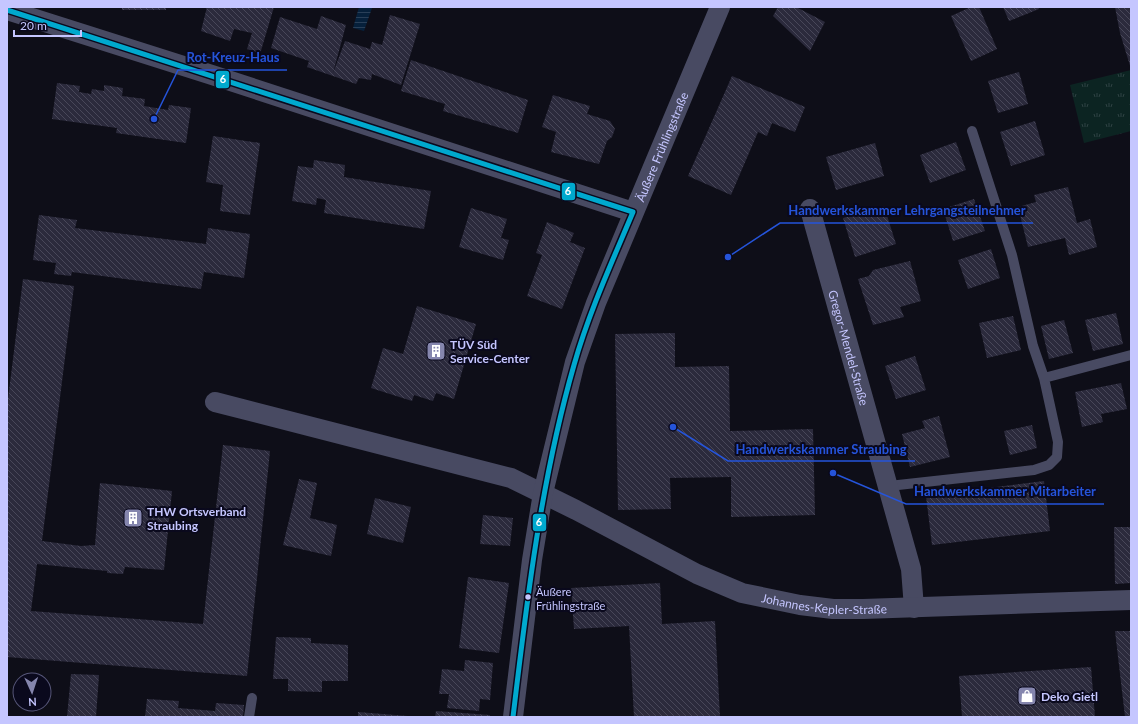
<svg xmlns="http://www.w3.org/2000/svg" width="1138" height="724" font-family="Lato,sans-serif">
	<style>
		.grass { fill: url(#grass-tufts) }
		.water { fill: url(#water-rules) }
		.building { fill: url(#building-back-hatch) }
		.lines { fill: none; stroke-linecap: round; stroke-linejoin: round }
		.lane { stroke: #484a62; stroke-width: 10 }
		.street { stroke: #484a62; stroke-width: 20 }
		.bus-1-casing { stroke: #0a091d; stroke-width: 8 }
		.bus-1 { stroke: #00a9ce; stroke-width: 5 }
		.bus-dot { fill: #c5c6ff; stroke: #0a091d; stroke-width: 1.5 }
		.labels { text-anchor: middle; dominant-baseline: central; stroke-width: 4; stroke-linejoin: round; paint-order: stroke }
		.bus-label { font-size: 11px; fill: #c5c6ff; stroke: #0a091d; text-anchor: start }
		.street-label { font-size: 12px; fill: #c5c6ff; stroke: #0a091d }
		.poi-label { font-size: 12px; font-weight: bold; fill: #c5c6ff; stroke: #0a091d; text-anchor: start }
		.leader { fill: none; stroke: #2554da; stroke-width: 1.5 }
		.callout-dot { fill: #2554da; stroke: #0a091d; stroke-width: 1.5 }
		.callout-label { font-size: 13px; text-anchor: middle; font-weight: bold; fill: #2554da; stroke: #0a091d; stroke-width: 4; stroke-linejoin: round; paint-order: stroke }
		.line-badge { stroke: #0a091d; stroke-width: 1.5 }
		.badge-label { font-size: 11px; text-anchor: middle; font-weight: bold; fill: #fff }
	</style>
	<defs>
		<pattern id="grass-tufts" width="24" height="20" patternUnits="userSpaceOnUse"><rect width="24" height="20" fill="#0c2422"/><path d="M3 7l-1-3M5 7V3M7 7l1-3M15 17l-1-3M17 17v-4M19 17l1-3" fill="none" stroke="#2e4243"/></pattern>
		<pattern id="water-rules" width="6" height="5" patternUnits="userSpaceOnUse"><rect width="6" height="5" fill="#06203b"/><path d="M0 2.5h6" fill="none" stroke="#293f58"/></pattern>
		<pattern id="building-back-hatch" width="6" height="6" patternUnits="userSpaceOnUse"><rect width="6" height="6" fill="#2b2a3c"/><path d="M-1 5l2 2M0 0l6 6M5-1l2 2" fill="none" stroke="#484759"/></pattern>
	</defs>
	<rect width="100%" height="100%" fill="#0e0e18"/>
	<path class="grass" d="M1131,70V131L1084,143L1070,85Z"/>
	<path class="water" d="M359,7L372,8L364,31L353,28Z"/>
	<path class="building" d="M122,7H166V10H122Z
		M207,7H274L260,54L247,49L252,33L234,29L230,41L201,31Z
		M778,7H796L825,22L810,51L773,16Z
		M971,7H979L997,49L971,61L951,16Z
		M1003,7H1038L1039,9L1009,21Z
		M1115,7H1131V69L1120,33Z
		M390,15L420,24L401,85L372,74L371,80L359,78L356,84L307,67L309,61L271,48L280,17L317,29L321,16L346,25L333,73L345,41L370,49L372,42L382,45Z
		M411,60L528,100L518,133L443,111L445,104L401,91Z
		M1019,72L1028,104L998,113L988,81Z
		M732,76L805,107L795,132L772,123L767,136L758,132L731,195L688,176Z
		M57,83L80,86L79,92L91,94L92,89L104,91V85L123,88L122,96L145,99L144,106L168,110L169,105L191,108L186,143L116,133L117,128L52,119Z
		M553,95L590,106L587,114L610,121L615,129L612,137L607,141L599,164L551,152L556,132L542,127Z
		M1035,121L1045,155L1011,166L1000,132Z
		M213,136L260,143L250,215L220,211L223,185L206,182Z
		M956,142L966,170L930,183L920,155Z
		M875,143L884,176L836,190L826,157Z
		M314,160L345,165L344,177L431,191L424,229L324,213L326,200L317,198L316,205L292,201L298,166L313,168Z
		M1068,187L1077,223L1090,219L1097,247L1069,255L1065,238L1028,247L1018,207L1036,202L1034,195Z
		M974,199L985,231L953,241L943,209Z
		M884,206L896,244L855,257L843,218Z
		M471,208L507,219L501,238L509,240L503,260L459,247Z
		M39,215L77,220L75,228L206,244L208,228L250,234L244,278L204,272L201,289L72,272L71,276L54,274L56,263L33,260Z
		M547,222L574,233L570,242L585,248L562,309L527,296L542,255L536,253Z
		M991,249L1000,278L968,289L958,260Z
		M910,261L921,301L900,307L904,317L873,325L858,279L869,276L873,270Z
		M23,279L74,286L42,541L81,546L95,545L100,483L172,491L164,570L125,567L123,574L107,573V571L37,564L31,611L203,624L223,445L270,451L247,676L7,657V407Z
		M417,306L476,324L454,399L436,393L433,401L414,395L412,401L371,388L383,348L403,354Z
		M1116,313L1123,344L1093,351L1085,320Z
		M1013,316L1021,350L987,358L979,323Z
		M1064,320L1073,353L1049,359L1041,326Z
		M675,333V367L729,366L730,431L813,429L815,515L731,517V477L670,478L671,509L618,510L615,334Z
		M915,356L926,390L896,399L885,366Z
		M1121,383L1127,409L1101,414L1103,422L1082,427L1075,392Z
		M939,416L950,457L910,467L902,434L925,428L922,421Z
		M1032,425L1037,448L1010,455L1004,431Z
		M299,479L317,483L310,518L337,525L331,556L283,545Z
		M1044,481L1050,531L932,545L926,496Z
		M375,498L411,507L403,543L367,534Z
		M483,515L513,518L510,546L480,544Z
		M1114,527H1131V583L1115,584Z
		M468,577L509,583L499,653L459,648Z
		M660,583L662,624L715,621L720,717H634L629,626L574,629L571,588Z
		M1115,631H1131V717H1125Z
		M276,637L311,638V643L348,645V681H322V692L288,691V679H273Z
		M465,660L493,663L490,700L480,699L479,711L447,708L449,694H439L442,669L464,671Z
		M1091,667L1095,717H962L959,676Z
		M71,674L99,675L96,717H67Z
		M147,699L179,701L178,708L215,711L216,703L244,705L243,717H145Z
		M436,711L490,715V717H435Z
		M358,712L408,716V717H358Z"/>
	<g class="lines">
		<path class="lane" d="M1044,378L1131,355
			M889,486L1034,470L1049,465L1057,457L1058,442L1044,378L1033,346L1012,255L972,131
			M249,717L252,698"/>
		<g class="street">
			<path d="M7,10L212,75L633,212"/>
			<path id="s1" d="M810,209L911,569L914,608"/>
			<path id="s2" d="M215,402L511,478L576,510L697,574L742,593L800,605L833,609H863L1131,600"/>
			<path id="s3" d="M513,717L532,560L543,493L575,362L596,303L720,7"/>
		</g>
		<defs>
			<path id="bus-1" d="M7,10L633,212C612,262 589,312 574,365C541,480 527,599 513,717"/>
		</defs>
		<use href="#bus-1" class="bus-1-casing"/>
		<use href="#bus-1" class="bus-1"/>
	</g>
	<defs>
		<symbol id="building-square" viewBox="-11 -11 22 22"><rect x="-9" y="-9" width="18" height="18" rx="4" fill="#8586ae" stroke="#0a091d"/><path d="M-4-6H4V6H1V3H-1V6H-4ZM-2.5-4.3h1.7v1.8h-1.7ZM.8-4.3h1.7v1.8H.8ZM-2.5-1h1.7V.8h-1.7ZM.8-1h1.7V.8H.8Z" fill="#fff"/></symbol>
		<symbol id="shop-square" viewBox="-11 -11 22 22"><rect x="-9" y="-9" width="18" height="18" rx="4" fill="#8586ae" stroke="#0a091d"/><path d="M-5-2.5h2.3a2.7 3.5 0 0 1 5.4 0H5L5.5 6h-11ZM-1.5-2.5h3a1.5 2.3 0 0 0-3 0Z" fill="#fff"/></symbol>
	</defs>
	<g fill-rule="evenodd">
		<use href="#building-square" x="425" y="340" width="22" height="22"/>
		<use href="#building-square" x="122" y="507" width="22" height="22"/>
		<use href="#shop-square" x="1016" y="685" width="22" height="22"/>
	</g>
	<circle class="bus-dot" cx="528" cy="597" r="3.5"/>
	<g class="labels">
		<g class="bus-label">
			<text x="536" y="591">Äußere<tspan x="536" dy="14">Frühlingstraße</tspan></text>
		</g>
		<g class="street-label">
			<text stroke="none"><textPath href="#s3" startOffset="593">Äußere Frühlingstraße</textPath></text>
			<text stroke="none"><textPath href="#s1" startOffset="144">Gregor-Mendel-Straße</textPath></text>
			<text stroke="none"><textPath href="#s2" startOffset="647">Johannes-Kepler-Straße</textPath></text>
		</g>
		<g class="poi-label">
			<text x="450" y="344">TÜV Süd<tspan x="450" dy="14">Service-Center</tspan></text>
			<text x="147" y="511">THW Ortsverband<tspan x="147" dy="14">Straubing</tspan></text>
			<text x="1041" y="696">Deko Gietl</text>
		</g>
	</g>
	<path class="leader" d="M154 119L178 70H287M728 257L780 223H1033M673 427L728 461H915M833 473L906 504H1104"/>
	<g class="callout-dot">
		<circle cx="154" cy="119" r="4"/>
		<circle cx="728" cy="257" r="4"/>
		<circle cx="673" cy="427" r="4"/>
		<circle cx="833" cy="473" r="4"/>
	</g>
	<g class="callout-label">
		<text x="233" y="62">Rot-Kreuz-Haus</text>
		<text x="907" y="215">Handwerkskammer Lehrgangsteilnehmer</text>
		<text x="821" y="454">Handwerkskammer Straubing</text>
		<text x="1005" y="496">Handwerkskammer Mitarbeiter</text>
	</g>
	<g class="line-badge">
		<rect x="215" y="70" width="15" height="19" rx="4" fill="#00a9ce"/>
		<rect x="561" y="182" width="15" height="19" rx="4" fill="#00a9ce"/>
		<rect x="532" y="513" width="15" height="19" rx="4" fill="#00a9ce"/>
	</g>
	<g class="badge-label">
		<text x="223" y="83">6</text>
		<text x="568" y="195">6</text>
		<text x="539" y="526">6</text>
	</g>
	<rect width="1138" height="724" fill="none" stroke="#c5c6ff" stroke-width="16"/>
	<g transform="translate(32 692) rotate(177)"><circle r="19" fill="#0a091d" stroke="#555577"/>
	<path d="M0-3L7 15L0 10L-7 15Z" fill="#8586ae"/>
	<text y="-6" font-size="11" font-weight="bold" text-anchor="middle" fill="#c5c6ff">N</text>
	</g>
	<path d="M14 30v6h67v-6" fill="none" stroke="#c5c6ff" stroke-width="2"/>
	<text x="20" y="30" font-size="12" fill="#c5c6ff" stroke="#0a091d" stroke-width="3" paint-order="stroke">20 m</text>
</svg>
